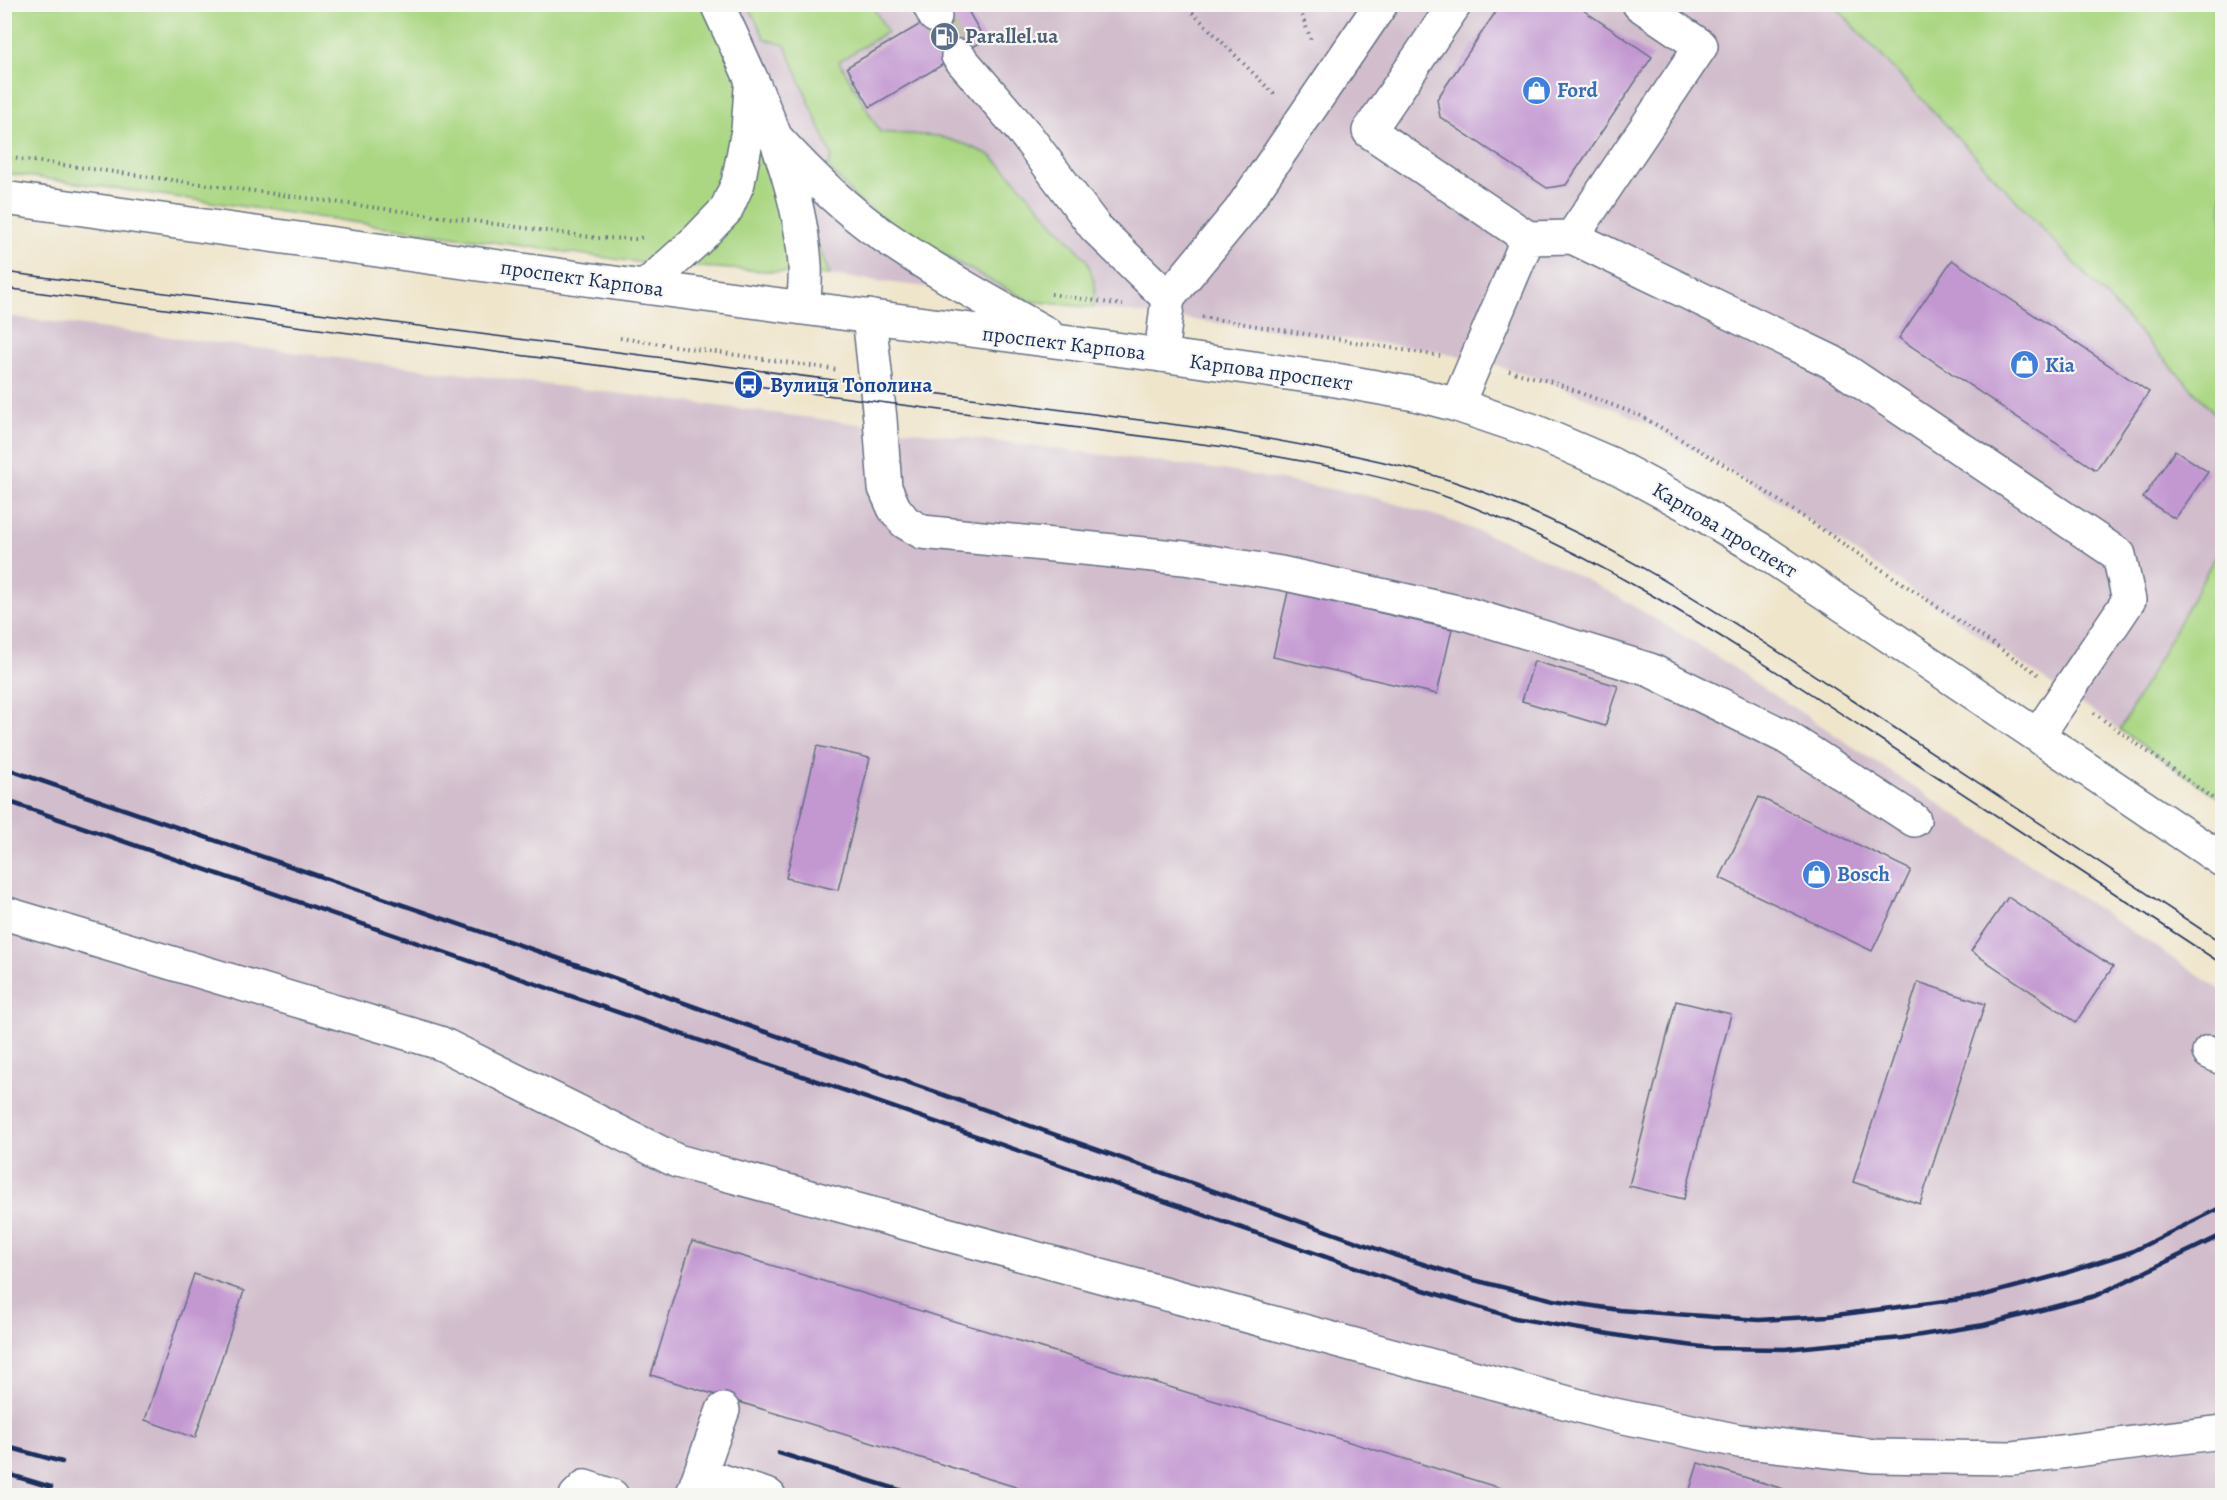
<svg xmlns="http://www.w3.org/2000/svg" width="2227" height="1500" font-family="Alegreya,serif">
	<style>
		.industrial { fill: #d1bdcc }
		.green { fill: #abd783; stroke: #638370; stroke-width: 1.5 }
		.building { fill: #c398d1 }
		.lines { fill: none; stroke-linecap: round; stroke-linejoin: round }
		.minor-tunnel { stroke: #c5c1b5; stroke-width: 33; stroke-dasharray: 33 16; stroke-linecap: butt }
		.minor-casing { stroke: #656f84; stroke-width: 36 }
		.major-casing { stroke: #656f84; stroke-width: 36 }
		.path { stroke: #656f84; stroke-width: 4; stroke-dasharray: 1.5 4.5; stroke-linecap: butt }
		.minor { stroke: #fff; stroke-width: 33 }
		.major { stroke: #fff; stroke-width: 33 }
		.tram { stroke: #1b2f5e; stroke-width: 1.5 }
		.rail { stroke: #1b2f5e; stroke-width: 4.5 }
		.labels { text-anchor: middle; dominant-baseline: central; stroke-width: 4.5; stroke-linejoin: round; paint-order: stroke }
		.service-label { font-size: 21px; font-weight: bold; fill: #4e5e75; stroke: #f6f6f2; text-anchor: start }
		.shop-label { font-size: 21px; font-weight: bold; fill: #366cbe; stroke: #f6f6f2; text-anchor: start }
		.street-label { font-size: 21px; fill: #1b2f5e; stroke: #f6f6f2 }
		.transit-label { font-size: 21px; font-weight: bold; fill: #164399; stroke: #f6f6f2; text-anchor: start }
	</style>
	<rect width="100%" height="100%" fill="#f6f6f2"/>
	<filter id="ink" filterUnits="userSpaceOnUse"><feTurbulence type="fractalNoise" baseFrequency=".0167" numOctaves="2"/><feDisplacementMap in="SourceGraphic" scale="12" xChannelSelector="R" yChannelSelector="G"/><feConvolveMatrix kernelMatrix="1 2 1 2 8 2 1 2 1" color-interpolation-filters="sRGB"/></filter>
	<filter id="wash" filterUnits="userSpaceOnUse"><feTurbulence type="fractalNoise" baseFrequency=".008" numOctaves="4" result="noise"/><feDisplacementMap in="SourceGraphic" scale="24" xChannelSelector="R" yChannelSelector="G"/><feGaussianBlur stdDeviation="1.35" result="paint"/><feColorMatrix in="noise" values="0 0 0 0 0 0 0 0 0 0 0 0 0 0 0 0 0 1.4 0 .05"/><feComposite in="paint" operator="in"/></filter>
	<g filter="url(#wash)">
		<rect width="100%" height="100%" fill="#efe5cb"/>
		<path class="industrial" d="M717,5H1834L2222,421V544L2120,730L1790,508L1719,464L1636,418L1554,384L1491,364L1427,349L830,275L757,91Z
			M5,316L1223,470L1370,496L1443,518L1517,546L1608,591L1699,645L2222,991V1495L5,1496Z"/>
		<path class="green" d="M5,5H717L757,91L830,275L650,264L5,173Z
			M748,5H872L887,32L839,61L880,132L938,136L967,145L990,155L1007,171L1087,260L1095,284L1094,308L1029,301L960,264L890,223L857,200L828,167L832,156L785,45L765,39Z
			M1834,5H2222V421Z
			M2222,544V800L2120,730Z"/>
		<g id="blocks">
			<path class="building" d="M955,4H964L985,40L870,107L847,67Z
				M1501,4H1574L1652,57L1566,185L1547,188L1440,117L1437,99Z
				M1952,260L2149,392L2096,470L1899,338Z
				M2175,450L2208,472L2175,519L2143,498Z
				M1288,592L1452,629L1437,694L1273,657Z
				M1534,661L1618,686L1605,726L1522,701Z
				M817,746L870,758L838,890L786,878Z
				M1759,797L1911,870L1872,951L1720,878Z
				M2008,897L2113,967L2076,1022L1971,951Z
				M1918,982L1985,1004L1920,1204L1853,1182Z
				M1676,1001L1731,1014L1684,1199L1629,1186Z
				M692,1241L1523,1495V1496H1045L651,1375Z
				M4,1257L11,1275L10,1301L4,1311Z
				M194,1274L244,1291L195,1438L145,1420Z
				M1698,1463L1803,1495V1496H1688Z"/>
		</g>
	</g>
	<g filter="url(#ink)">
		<use href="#blocks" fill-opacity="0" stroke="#656f84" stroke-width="1.5"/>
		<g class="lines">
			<path class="minor-tunnel" d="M935,16L958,56"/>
			<defs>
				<path id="minor" d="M929,4L935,16
					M1455,4L1369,131L1528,238L1572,237L1832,362L2119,555L2129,600L2038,735
					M958,56L1026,135L1095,227L1168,298
					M1572,237L1701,46L1639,4
					M869,316L880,419L885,488L894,508L905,522L922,532L1184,558L1281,573L1467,614L1650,670L1786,737L1914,820
					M1161,355L1168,298L1240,211L1381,4
					M1457,405L1528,238
					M4,913L440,1043L677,1161L1605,1413L1739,1441L1875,1456L2012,1458L2222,1432
					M2209,1052L2222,1058
					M700,1474L769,1496
					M576,1496L585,1487L612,1496
					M692,1496L723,1410"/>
				<path id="major" d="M717,4C755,87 799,173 805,265C806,279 804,293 804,307
					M776,138C808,173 842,207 881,234C934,271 991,303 1047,334
					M4,198L629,285L1161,355L1330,379L1415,394L1457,405L1534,431L1611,464L1689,506L1763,551L2222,860
					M645,287L697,240L726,210L738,183L748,130L751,88"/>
			</defs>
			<use href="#minor" class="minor-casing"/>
			<use href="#major" class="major-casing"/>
			<path class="path" d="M1184,4L1277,97
				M1298,4L1312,43
				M4,157L598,238L637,239L646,236
				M1051,294L1123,305
				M1202,317L1440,356
				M620,338L839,370
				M1509,371L1552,382L1641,416L1733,470L2038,674
				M2094,713L2222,805"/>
			<use href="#minor" class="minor"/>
			<use href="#major" class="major"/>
			<path class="tram" d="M4,272L1224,431C1301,445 1378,457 1452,481C1595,528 1721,614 1846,696C1971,778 2097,860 2222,943
				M4,288L1225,447C1301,462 1379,472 1452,499C1601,555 1728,640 1860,726C1981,806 2102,885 2222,964"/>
			<path class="rail" d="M4,768L566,961L1394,1255L1474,1280L1554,1300L1619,1310L1759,1320L1828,1316L1977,1297L2059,1275L2131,1252L2222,1207
				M4,800L1404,1284L1515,1318L1633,1338L1710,1348L1785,1349L1902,1338L1984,1325L2095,1296L2222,1235
				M4,1446L62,1462
				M779,1453L919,1496
				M4,1473L51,1487"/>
		</g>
	</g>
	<defs>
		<symbol id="fuel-disc" viewBox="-11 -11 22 22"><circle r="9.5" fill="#5c6f8a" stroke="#f6f6f2"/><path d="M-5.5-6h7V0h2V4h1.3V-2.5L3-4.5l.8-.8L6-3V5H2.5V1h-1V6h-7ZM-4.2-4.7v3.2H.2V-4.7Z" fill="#fff"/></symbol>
		<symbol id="shop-disc" viewBox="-11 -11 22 22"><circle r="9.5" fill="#3f7fe0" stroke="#f6f6f2"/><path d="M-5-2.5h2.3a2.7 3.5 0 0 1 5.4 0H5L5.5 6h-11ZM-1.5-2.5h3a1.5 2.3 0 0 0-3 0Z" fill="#fff"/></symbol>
		<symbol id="bus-disc" viewBox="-11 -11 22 22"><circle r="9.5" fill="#1a4fb4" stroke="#f6f6f2"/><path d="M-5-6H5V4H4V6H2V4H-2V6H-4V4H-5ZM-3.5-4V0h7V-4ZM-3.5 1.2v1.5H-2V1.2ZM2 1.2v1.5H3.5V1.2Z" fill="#fff"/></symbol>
	</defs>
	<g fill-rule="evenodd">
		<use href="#fuel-disc" x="928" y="20" width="33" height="33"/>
		<use href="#shop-disc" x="1520" y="74" width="33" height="33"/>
		<use href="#shop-disc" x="2008" y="348" width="33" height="33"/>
		<use href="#bus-disc" x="732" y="368" width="33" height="33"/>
		<use href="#shop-disc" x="1800" y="858" width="33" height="33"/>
	</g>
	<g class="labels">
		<g class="service-label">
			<text x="965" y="36">Parallel.ua</text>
		</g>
		<g class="shop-label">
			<text x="1557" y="90">Ford</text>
			<text x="2045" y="365">Kia</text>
			<text x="1837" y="874">Bosch</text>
		</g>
		<g class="street-label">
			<text transform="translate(582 278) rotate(8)">проспект Карпова</text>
			<text transform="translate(1064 343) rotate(7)">проспект Карпова</text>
			<text transform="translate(1271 372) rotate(8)">Карпова проспект</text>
			<text transform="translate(1725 530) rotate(31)">Карпова проспект</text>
		</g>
		<g class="transit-label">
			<text x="770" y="385">Вулиця Тополина</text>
		</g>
	</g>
	<rect width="2227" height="1500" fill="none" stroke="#f6f6f2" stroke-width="24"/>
</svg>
